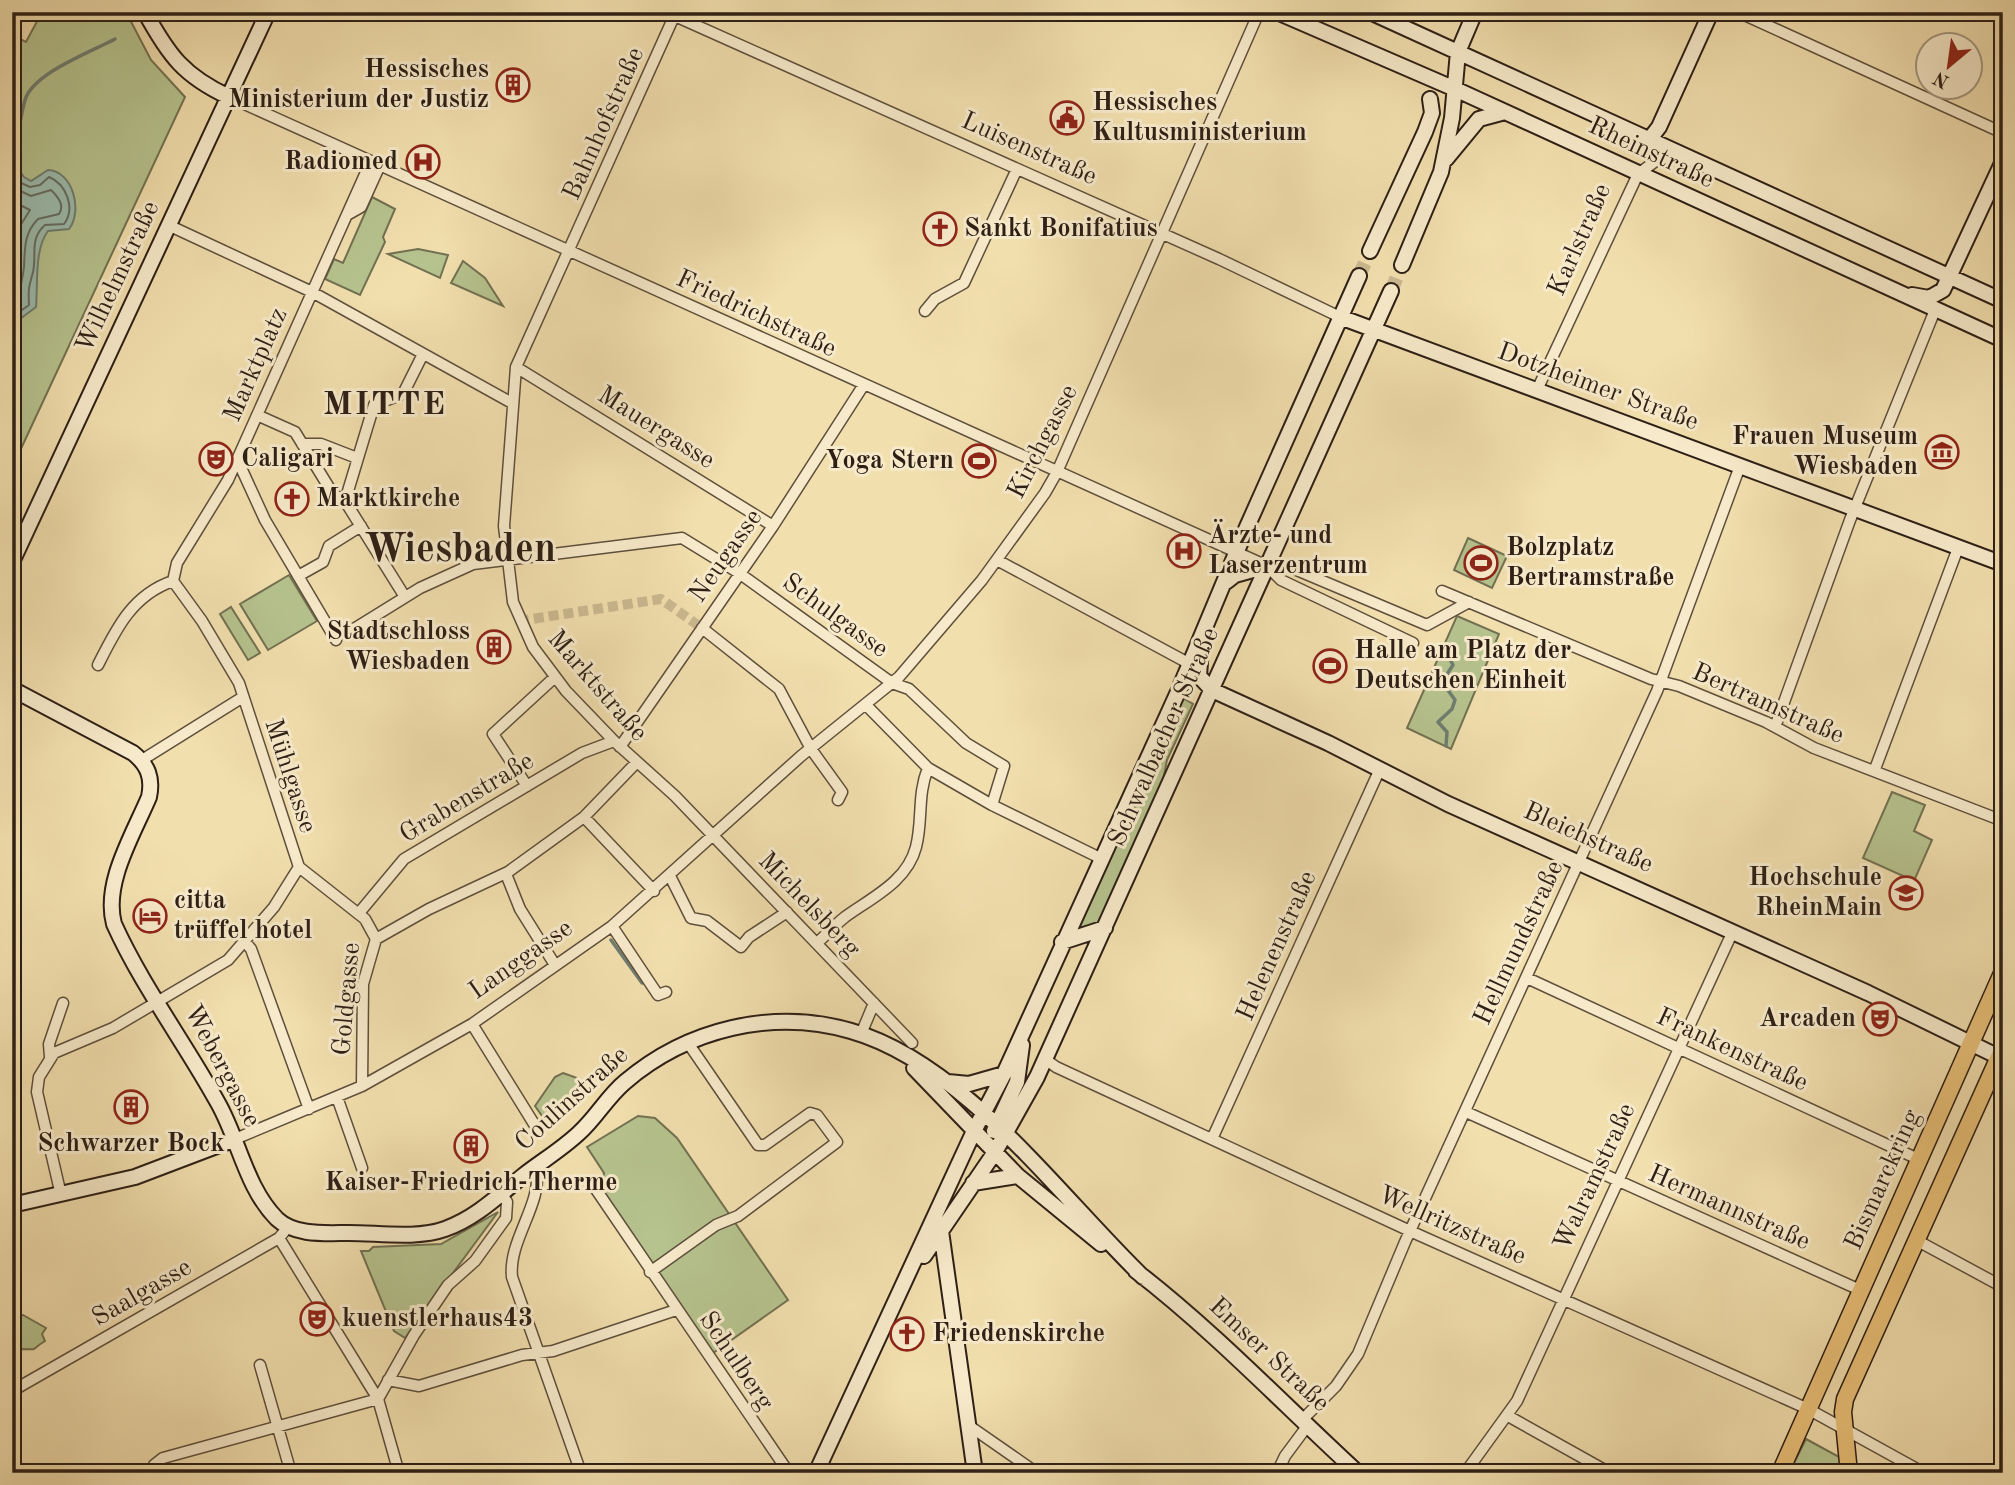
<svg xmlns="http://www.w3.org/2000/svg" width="2015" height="1485" font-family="'Old Standard TT',serif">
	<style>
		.green { fill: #b6c38e; stroke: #727152; stroke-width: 2 }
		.water { fill: #9bbcae; stroke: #6f7d71; stroke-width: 2 }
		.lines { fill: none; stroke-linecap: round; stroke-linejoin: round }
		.shore { stroke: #646e62; stroke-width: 2 }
		.stream { stroke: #6f7d71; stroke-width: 3.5 }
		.street-tunnel { stroke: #cbb990; stroke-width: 10; stroke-dasharray: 10 5; stroke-linecap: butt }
		.secondary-tunnel { stroke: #cbb990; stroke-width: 14; stroke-dasharray: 14 7; stroke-linecap: butt }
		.street-casing { stroke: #5e4f3c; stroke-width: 13 }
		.secondary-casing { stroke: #2d1f16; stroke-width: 18 }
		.primary-casing { stroke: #2d1f16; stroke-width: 19 }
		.street { stroke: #f7eaca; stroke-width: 10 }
		.secondary { stroke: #f7eaca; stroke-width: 14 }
		.primary { stroke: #e9c077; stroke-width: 16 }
		.labels { text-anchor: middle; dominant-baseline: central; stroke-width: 6; stroke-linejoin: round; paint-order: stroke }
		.poi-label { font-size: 26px; font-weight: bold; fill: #2d1f16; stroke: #f7eaca; text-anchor: start }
		.street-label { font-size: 26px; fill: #2d1f16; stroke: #f7eaca }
		.district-label { font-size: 33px; font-weight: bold; letter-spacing: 2px; fill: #2d1f16; stroke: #f7eaca }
		.town-label { font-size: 40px; font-weight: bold; fill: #2d1f16; stroke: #f7eaca }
	</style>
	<rect width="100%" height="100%" fill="#f2dfae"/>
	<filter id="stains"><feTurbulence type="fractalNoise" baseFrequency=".00286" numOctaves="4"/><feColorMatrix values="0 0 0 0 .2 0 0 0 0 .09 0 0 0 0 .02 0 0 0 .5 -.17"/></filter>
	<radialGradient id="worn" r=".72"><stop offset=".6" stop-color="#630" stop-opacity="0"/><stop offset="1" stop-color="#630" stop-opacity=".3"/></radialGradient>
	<path class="green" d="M42,12H126L151,60L185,97L12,468V35L26,42Z
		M372,197L395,209L383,237L385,242L360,295L325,279L334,259L343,263Z
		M418,249L448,255L440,278L388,254Z
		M463,261L485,278L503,306L451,283Z
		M1468,538L1507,556L1492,588L1454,570Z
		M289,575L317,621L268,650L240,604Z
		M231,607L260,653L248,660L220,614Z
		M1457,616L1499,634L1451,749L1407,728Z
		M1181,697L1193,704L1167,760L1161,791L1090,944L1074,936Z
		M1892,792L1925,805L1914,831L1932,840L1914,881L1863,858Z
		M563,1073L577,1078L579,1093L559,1116L556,1125L550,1127L535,1106L555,1077Z
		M638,1116L655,1118L677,1138L788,1300L713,1353L601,1189L604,1173L587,1147Z
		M498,1212L405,1338L394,1331L361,1251H369L373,1247L441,1244Z
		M23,1315L46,1328L42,1334L45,1341C27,1352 42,1349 19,1349L17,1356L12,1358V1317Z
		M1806,1439L1843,1459V1473H1789Z"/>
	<path class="water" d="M12,160L24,177L31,181L48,170C73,171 83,211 69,229L48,231C34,249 38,285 36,307L12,325Z"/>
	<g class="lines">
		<path class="shore" d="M12,172L19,182L30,187L40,185L49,177C66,184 76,208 64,224L45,225C29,239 37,254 33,272C29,287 28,288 29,305L12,317
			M12,187L31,196L51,190C58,197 65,205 59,214L38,219C24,233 25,248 24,267C23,278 19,287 20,300L12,307
			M12,201L30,210L17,231L12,269"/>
		<path class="stream" d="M12,153C19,135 20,118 25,100C33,73 91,52 115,39
			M1444,648L1453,665L1442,682L1455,700L1452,709L1438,722L1447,732L1446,746
			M611,940L642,983"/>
		<path class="street-tunnel" d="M519,621L661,599L702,628"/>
		<path class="secondary-tunnel" d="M1359,276L1370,251
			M1391,291L1402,265"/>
		<defs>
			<path id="street" d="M666,12L1219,259L1340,317
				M676,12L516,367L504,526L513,602L533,647L566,691L614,741L675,796L912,1043
				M1738,12L2003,133
				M229,97L1267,566L1281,580L1413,643
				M347,215L361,207L380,165
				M168,225L312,292L512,403
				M925,311L935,299L964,283L1016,171
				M516,367L773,526
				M1537,390L1638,174L1657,160L1684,158
				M257,415L295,432L333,494L345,501L405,597
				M302,444H321L357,458
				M237,459L265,520L336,640
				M345,501L374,405L403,394L423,354
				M997,560L1190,664
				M1287,566L1427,625L1469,602
				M298,576L323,562L329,546L361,526
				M173,581L202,621L239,683L299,867L365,919L376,939L363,984L362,1086
				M173,581L177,563L228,480L371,161
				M1442,591L1651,679L1679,686L1766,722L1814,748L2003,821
				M702,628L779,689L811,749L842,792L838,800
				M349,632L420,588L473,564L682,538L739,573L892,683L909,689L966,743L1004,766L992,805
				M98,665C116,629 132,595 173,581
				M866,705L928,768L992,805L1100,858
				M1775,727L1850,520L1935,310
				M620,747L773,526L863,386
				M142,760L243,697
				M1875,769L1958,548
				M527,786L493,734L555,677
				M584,817L654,891
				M506,874L520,909L555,965
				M670,876L691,918L707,921L741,947L749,937L787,912
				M359,913L404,859L582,753L614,741
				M612,926L658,995L666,992
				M376,939L429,909L508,872L584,817L636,763
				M246,943L251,949L309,1109
				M817,943C826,935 835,925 845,917C871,898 907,882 916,847C923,820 917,795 928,768
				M1527,978L1918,1159
				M472,1024L539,1132
				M861,1034L874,1003
				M50,1057L49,1044L63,1003
				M1045,1059L1056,1067L1410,1231L1808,1409L1924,1473
				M337,1097L362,1168
				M1466,1112L1860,1290
				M235,1139L362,1086L472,1024L612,926L801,756L899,677L982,580L1045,493L1057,472L1259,12
				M1212,1139L1379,771
				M536,1167C544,1203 508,1239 512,1277L581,1473
				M593,1185L789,1473
				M61,1195L37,1092L39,1077L54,1053L113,1028L228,960L274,907L299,867
				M279,1238L378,1399L399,1473
				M1916,1240L2003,1287
				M650,1272L716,1225L738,1216L837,1142L817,1115L810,1113L765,1145H758L688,1043
				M260,1365L291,1473
				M388,1380L419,1386L522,1355L553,1351L676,1310
				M12,1391L279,1238L288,1227
				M378,1399L414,1335L448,1285L475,1261L506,1218L507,1202L502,1194
				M1508,1416L1610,1473
				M1303,1419L1336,1386L1358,1354L1405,1242L1657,691L1740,466
				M968,1425L1037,1473
				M154,1473V1465L163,1458L378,1399
				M1277,1473L1285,1456L1308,1425
				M1465,1473L1517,1401L1733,931"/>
			<path id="secondary" d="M145,12C169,56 184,76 229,97
				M1277,12L1455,89L2003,340
				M1370,12L2003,301
				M1649,140L1659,127L1711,12
				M1446,159L1479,119L1505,112
				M1370,251L1425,132L1432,113L1430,99
				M1402,265L1441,172L1452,118L1458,52L1475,12
				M1912,295L1929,298L1943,290L2003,161
				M1340,317L2003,564
				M12,562L268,12
				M1226,582L1235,575L1267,566
				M1201,649L1199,676L1212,690L1328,743L1448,804L1868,993L2003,1059
				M12,689L133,753C148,765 153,778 149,797C133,835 103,883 114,924C142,986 185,1043 218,1103C239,1140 246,1188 277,1219C295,1236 326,1233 349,1233C379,1233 417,1239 445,1229C476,1218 499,1195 524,1175C542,1161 562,1149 579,1133C596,1118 607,1097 625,1082C687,1029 773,1008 851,1031C964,1063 1060,1197 1143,1277
				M1062,942L1105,928
				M914,1068L1018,1176L1101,1244
				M948,1082L969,1084L1004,1074
				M994,1131L1017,1082L1022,1045
				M973,1183L1018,1176
				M12,1205L135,1177L235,1139
				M941,1231L975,1473
				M924,1256L995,1152L1037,1077L1391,291
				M1136,1271C1216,1333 1284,1405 1358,1473
				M816,1473L974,1131L1004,1074L1178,692L1247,527L1359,276"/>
			<path id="primary" d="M1780,1473L2003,971
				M1849,1473L1843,1412L1845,1399L2003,1048"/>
		</defs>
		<use href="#street" class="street-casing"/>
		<use href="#secondary" class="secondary-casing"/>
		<use href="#primary" class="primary-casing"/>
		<use href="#street" class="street"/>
		<use href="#secondary" class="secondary"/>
		<use href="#primary" class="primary"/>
	</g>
	<defs>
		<symbol id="building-ring" viewBox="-11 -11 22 22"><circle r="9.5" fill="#f7eaca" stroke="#8f2418" stroke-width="1.5"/><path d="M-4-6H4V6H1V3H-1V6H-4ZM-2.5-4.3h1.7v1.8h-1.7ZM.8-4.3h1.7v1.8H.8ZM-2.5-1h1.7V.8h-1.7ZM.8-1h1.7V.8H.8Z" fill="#8f2418"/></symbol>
		<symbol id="civic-ring" viewBox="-11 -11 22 22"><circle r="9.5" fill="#f7eaca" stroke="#8f2418" stroke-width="1.5"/><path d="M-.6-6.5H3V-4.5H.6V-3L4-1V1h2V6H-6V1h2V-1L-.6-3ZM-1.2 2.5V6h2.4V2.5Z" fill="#8f2418"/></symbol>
		<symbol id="hospital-ring" viewBox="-11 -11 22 22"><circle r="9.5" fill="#f7eaca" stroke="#8f2418" stroke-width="1.5"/><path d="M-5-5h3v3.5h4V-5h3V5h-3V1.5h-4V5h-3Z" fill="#8f2418"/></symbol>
		<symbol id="church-ring" viewBox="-11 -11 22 22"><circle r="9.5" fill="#f7eaca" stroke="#8f2418" stroke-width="1.5"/><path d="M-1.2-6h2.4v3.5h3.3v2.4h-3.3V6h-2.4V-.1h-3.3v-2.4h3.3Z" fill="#8f2418"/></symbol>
		<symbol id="museum-ring" viewBox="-11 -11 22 22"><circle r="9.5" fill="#f7eaca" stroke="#8f2418" stroke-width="1.5"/><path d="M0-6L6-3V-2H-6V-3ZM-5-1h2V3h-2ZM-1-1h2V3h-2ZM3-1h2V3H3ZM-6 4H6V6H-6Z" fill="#8f2418"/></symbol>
		<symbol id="theatre-ring" viewBox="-11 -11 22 22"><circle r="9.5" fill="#f7eaca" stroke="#8f2418" stroke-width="1.5"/><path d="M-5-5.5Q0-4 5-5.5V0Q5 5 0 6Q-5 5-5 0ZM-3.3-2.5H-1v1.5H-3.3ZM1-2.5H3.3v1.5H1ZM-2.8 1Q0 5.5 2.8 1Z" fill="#8f2418"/></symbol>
		<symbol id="stadium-ring" viewBox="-11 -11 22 22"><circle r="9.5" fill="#f7eaca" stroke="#8f2418" stroke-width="1.5"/><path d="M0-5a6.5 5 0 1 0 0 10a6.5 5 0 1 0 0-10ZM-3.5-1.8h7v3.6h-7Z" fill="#8f2418"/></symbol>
		<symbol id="university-ring" viewBox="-11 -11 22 22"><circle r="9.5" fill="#f7eaca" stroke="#8f2418" stroke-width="1.5"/><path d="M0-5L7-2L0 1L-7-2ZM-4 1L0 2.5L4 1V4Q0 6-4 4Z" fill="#8f2418"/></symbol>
		<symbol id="hotel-ring" viewBox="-11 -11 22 22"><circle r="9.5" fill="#f7eaca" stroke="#8f2418" stroke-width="1.5"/><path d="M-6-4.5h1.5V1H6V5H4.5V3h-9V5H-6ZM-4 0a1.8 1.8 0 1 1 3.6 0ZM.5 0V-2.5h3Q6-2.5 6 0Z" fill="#8f2418"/></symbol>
	</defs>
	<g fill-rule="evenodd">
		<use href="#building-ring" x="494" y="66" width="38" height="38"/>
		<use href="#civic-ring" x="1048" y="99" width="38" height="38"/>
		<use href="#hospital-ring" x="404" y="143" width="38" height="38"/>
		<use href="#church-ring" x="921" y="210" width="38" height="38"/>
		<use href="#museum-ring" x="1923" y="433" width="38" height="38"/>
		<use href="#theatre-ring" x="197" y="440" width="38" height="38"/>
		<use href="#stadium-ring" x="960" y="442" width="38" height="38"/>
		<use href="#church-ring" x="273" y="480" width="38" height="38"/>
		<use href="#hospital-ring" x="1165" y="532" width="38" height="38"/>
		<use href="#stadium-ring" x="1462" y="544" width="38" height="38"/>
		<use href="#building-ring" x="475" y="628" width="38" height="38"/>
		<use href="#stadium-ring" x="1311" y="647" width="38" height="38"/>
		<use href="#university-ring" x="1887" y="874" width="38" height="38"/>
		<use href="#hotel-ring" x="131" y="897" width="38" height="38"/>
		<use href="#theatre-ring" x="1861" y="1000" width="38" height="38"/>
		<use href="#building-ring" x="112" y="1088" width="38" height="38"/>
		<use href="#building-ring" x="452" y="1127" width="38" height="38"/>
		<use href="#theatre-ring" x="298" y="1300" width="38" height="38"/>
		<use href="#church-ring" x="888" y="1315" width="38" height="38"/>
	</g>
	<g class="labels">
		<g class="poi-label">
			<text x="489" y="70" text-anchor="end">Hessisches<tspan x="489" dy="30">Ministerium der Justiz</tspan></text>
			<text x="1092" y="103">Hessisches<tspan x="1092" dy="30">Kultusministerium</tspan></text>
			<text x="398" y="162" text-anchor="end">Radiomed</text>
			<text x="964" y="229">Sankt Bonifatius</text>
			<text x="1918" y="437" text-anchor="end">Frauen Museum<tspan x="1918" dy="30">Wiesbaden</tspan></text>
			<text x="241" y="459">Caligari</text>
			<text x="954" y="461" text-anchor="end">Yoga Stern</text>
			<text x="316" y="499">Marktkirche</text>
			<text x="1208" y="536">Ärzte- und<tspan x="1208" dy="30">Laserzentrum</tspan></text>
			<text x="1506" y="548">Bolzplatz<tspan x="1506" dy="30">Bertramstraße</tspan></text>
			<text x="470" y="632" text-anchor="end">Stadtschloss<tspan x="470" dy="30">Wiesbaden</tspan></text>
			<text x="1354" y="651">Halle am Platz der<tspan x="1354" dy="30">Deutschen Einheit</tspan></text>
			<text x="1882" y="878" text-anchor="end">Hochschule<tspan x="1882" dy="30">RheinMain</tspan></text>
			<text x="174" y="901">citta<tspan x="174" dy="30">trüffel hotel</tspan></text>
			<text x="1856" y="1019" text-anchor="end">Arcaden</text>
			<text x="131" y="1144" text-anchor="middle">Schwarzer Bock</text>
			<text x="471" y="1183" text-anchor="middle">Kaiser-Friedrich-Therme</text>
			<text x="342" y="1319">kuenstlerhaus43</text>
			<text x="932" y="1334">Friedenskirche</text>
		</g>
		<g class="street-label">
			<text transform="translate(604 124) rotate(-66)">Bahnhofstraße</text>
			<text transform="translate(1029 149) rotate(24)">Luisenstraße</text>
			<text transform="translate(1651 153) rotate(25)">Rheinstraße</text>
			<text transform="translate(1580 240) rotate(-66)">Karlstraße</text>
			<text transform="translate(118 277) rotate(-65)">Wilhelmstraße</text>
			<text transform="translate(756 314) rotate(25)">Friedrichstraße</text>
			<text transform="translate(256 365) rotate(-66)">Marktplatz</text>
			<text transform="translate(1598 387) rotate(20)">Dotzheimer Straße</text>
			<text transform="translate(656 428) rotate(32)">Mauergasse</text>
			<text transform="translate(1043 442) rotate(-63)">Kirchgasse</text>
			<text transform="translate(726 556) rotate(-55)">Neugasse</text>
			<text transform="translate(835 616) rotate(36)">Schulgasse</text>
			<text transform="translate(597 686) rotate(49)">Marktstraße</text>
			<text transform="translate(1768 704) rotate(24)">Bertramstraße</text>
			<text transform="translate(1164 737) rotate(-66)">Schwalbacher Straße</text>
			<text transform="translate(290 776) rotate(72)">Mühlgasse</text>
			<text transform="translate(467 798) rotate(-31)">Grabenstraße</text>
			<text transform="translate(1588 838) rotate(24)">Bleichstraße</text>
			<text transform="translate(809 905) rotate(46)">Michelsberg</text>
			<text transform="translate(1519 943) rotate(-65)">Hellmundstraße</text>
			<text transform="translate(1277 946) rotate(-66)">Helenenstraße</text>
			<text transform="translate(521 960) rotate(-35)">Langgasse</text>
			<text transform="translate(347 999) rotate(-85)">Goldgasse</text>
			<text transform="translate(1732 1050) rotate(25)">Frankenstraße</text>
			<text transform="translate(222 1066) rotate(62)">Webergasse</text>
			<text transform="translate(572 1099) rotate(-42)">Coulinstraße</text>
			<text transform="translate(1595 1177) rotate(-65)">Walramstraße</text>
			<text transform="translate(1883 1180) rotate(-66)">Bismarckring</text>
			<text transform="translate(1729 1208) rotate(24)">Hermannstraße</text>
			<text transform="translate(1452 1226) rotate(24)">Wellritzstraße</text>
			<text transform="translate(142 1293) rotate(-30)">Saalgasse</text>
			<text transform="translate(1269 1355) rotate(43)">Emser Straße</text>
			<text transform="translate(736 1361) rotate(56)">Schulberg</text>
		</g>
		<g class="district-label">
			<text x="385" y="405">MITTE</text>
		</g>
		<g class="town-label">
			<text x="460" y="551">Wiesbaden</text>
		</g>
	</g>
	<rect width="2015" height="1485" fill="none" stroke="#f2dfae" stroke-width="42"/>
	<rect x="14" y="14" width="1987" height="1457" fill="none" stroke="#2d1f16" stroke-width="3.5"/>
	<rect x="21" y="21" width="1973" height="1443" fill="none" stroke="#2d1f16" stroke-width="2"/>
	<g transform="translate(1949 66) rotate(209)"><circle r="33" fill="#f7eaca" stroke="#a69982" stroke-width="2"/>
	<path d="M0-5L12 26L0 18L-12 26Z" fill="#8f2418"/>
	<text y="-10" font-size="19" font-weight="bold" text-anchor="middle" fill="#2d1f16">N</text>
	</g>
	<rect width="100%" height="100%" filter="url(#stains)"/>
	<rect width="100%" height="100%" fill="url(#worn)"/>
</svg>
